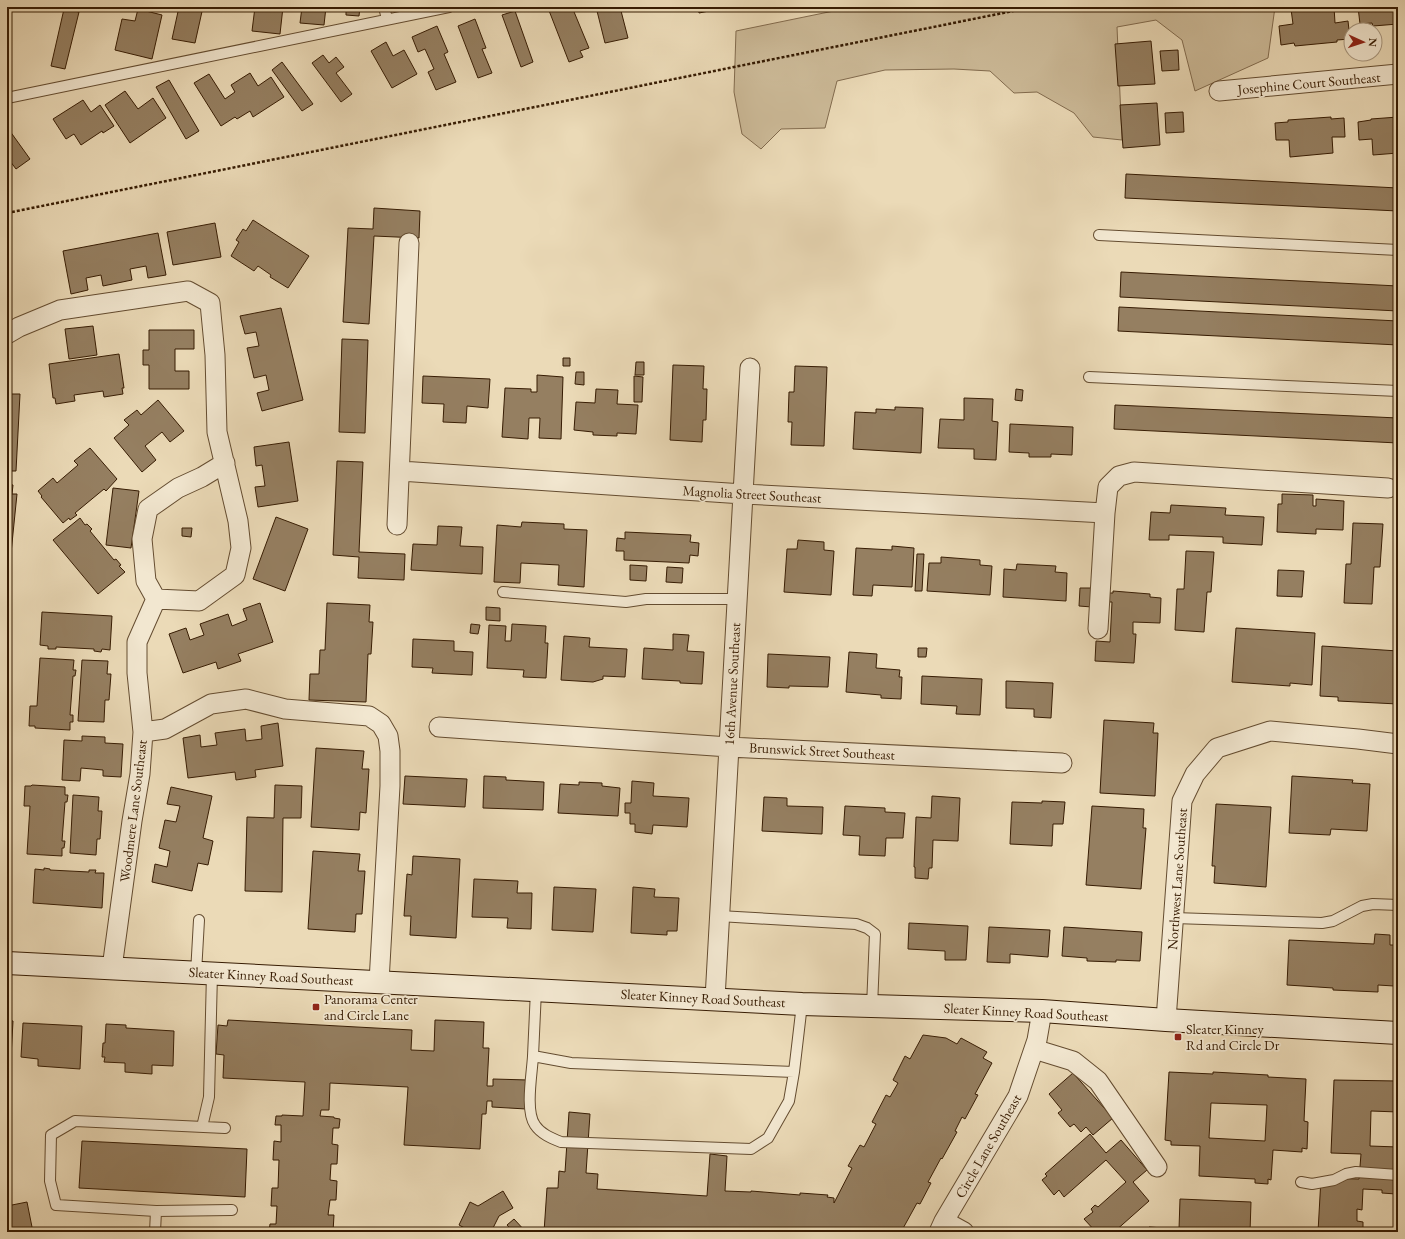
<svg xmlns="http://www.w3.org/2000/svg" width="1405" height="1239" font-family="'EB Garamond',serif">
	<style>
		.green { fill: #ccba98; stroke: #826b4e }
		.building { fill: #957f61; stroke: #371c03; fill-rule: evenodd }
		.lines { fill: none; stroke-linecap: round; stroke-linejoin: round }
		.lane-casing { stroke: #644c30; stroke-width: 12 }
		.street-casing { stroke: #644c30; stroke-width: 21 }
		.secondary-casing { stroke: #371c03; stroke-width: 24 }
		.path { stroke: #371c03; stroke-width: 2.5; stroke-dasharray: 3 2; stroke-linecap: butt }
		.lane { stroke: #f2e7d0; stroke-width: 10 }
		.street { stroke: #f2e7d0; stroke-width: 19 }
		.secondary { stroke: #f2e7d0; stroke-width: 22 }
		.poi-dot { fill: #8f2418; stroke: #f2e7d0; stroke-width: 1.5 }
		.labels { text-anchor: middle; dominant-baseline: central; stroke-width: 3.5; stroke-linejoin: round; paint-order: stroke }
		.street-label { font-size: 14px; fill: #371c03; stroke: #f2e7d0 }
		.poi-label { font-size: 14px; fill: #371c03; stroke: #f2e7d0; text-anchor: start }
	</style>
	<rect width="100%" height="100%" fill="#ebdab7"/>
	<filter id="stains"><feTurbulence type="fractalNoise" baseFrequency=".005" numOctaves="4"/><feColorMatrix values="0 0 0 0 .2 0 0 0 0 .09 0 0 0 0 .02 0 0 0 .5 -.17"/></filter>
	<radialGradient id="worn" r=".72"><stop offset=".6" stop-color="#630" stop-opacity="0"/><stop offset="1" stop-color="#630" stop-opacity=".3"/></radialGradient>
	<path class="green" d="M853,7H1275L1268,58L1195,91L1182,40L1156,20L1117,27L1122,140L1093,137L1074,113L1037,92L1014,93L990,71L954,69L885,70L837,81L825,128L781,129L761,149L742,134L734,92L736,31Z"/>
	<path class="building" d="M179,7H203L195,43L172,39Z
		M255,7H283L280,34L252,31Z
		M302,7H326L324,25L300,23Z
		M346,7H360L359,16L346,15Z
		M552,7H572L589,48L580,51L583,57L569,62L548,8Z
		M596,7H620L628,38L605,43Z
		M698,7H713L714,10L699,13Z
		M1319,7H1334L1335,23L1348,21L1350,39L1337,40V42L1295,46L1294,43L1281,45L1279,26L1293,24L1291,9Z
		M1358,7H1398V24L1373,26L1372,23L1360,24Z
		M64,9L79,12L65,69L51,66Z
		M138,9L162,15L152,59L115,50L122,19L135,21Z
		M515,11L533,62L521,67L502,15Z
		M475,19L486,48L482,49L492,73L478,78L458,26Z
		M437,26L448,52L444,54L456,82L436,90L428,72L434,69L425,49L418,52L412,37Z
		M1151,41L1155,84L1118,86L1115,44Z
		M386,42L393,56L404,50L417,74L392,88L371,51Z
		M1178,50L1179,70L1162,71L1160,51Z
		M323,55L329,63L336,57L344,67L336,73L352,94L341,102L312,63Z
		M282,62L313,104L302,111L272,70Z
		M250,73L258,86L271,77L284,97L253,117L250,111L237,119L235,117L221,126L194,83L209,74L225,99L235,92L231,85Z
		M169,80L199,131L186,139L156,87Z
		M125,91L138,109L153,98L166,118L130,143L105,105Z
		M83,100L91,112L100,105L114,126L103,133L102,131L81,145L74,134L66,139L53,119Z
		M1157,103L1160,145L1123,148L1120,105Z
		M1183,112L1184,132L1166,133L1165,113Z
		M1331,117V119L1344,118L1345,137H1332L1333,153L1290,157L1289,140H1276L1275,123L1288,122V120Z
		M1398,117V153L1373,155L1372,139L1359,140L1358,122L1371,120V119Z
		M7,127L30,159L16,169L7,157Z
		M1126,174L1398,188V211L1125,198Z
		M374,208L420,211L419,238L374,236L369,324L343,322L348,228L373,229Z
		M253,220L309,256L288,288L270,277L271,275L258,266L254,271L231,256L239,242L236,240L243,229L246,231Z
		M215,223L221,257L173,265L167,232Z
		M158,233L166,275L148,278L146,266L130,269L132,280L103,286L101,275L86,278L88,290L71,294L63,251Z
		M1121,272L1398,286V311L1120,297Z
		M1119,307L1398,321V345L1118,331Z
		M281,308L303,400L262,411L257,393L269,390L266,375L254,378L247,348L259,346L256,332L245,334L240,316Z
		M93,326L97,355L69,359L65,329Z
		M149,330H194V349H175V371H189V389H149V365H143V350H149Z
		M342,339L368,340L365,433L339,432Z
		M119,354L124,388H122L123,394L104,397L103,391L74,395L75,401L56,404L55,398H53L49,364Z
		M563,358H570V366H563Z
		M636,362H644V375H635Z
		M673,365L704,366L703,389H707L706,420H703L702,442L670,440Z
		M795,366L827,367L824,446L791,445L792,422H788L789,392H794Z
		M576,372H584V385L575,384Z
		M537,375L563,377L561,439L539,438L540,418H529L528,439L502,437L505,388L531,389V392H537Z
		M423,376L490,379L488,408L467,406L466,423L443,422L444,404L422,403Z
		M634,376L643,377L642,402H634Z
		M596,389L618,390L617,404L638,405L636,434L617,433V436L593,435V432L574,430L576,402L595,403Z
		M1016,389L1023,390L1022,401L1015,400Z
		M7,394H20L16,471H7Z
		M964,398L993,399L992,421L998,422L996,460L974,459V449L938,448L940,419L964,420Z
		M158,400L184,431L170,442L162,432L145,446L156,460L142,472L114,438L129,425L124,420L137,410L141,415Z
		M1115,405L1398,418V443L1114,429Z
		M895,407L923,408L921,453L853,449L855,412L876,413V409L895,410Z
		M1010,424L1073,427L1072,455L1051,454V457H1029V453L1009,452Z
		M289,442L298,501L258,507L255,487L265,486L262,465L256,466L254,447Z
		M90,448L117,479L106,491L104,489L75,513L77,515L70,520L69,518L63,523L41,497L42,496L38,491L53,478L57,483L78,465L74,461Z
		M337,461L363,462L359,552L405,554L404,580L358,578L359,557L333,555Z
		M7,484L13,485L12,494H17L9,573H7Z
		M113,488L139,491L131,548L106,545Z
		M1282,494L1313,495V506H1316V499L1344,501L1343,530L1316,529V534L1277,532L1278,504H1282Z
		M1171,505L1226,508L1225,515L1264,517L1262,545L1223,543V537L1169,535V540H1149L1151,512L1170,513Z
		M276,517L308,529L285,591L253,579Z
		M80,518L85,525L87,524L92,529L90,531L114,560L116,559L121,565L119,566L125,572L98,594L53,540Z
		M522,522L564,524V529L587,530L584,587L558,585L559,565L521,563L520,583L494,582L497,525L521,527Z
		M1353,523L1383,524L1380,567H1374L1372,604L1344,603L1346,564H1351Z
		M438,526L462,527L460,546L483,547L482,574L411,570L413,544L437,545Z
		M182,528H192L191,537L182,536Z
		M625,532L691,535L690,542L699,543L698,556L690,555L689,563L624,560V551H616L617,538L625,539Z
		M798,540L824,542V550L834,551L831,595L784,592L787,549H797Z
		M892,546L914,548L912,587L873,585L872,596L853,595L856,548L892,550Z
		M1186,551L1214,552L1211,592H1207L1204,632L1175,630L1177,589H1184Z
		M917,554H924L922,591H915Z
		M941,557L980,560V565L992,566L990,595L927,591L929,563H941Z
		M1017,564L1056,566L1055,572L1067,573L1066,601L1003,597L1004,569L1016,570Z
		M630,565L647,566L646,581L630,580Z
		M667,567L683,568L682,583L666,582Z
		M1278,570L1304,571L1302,597L1277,596Z
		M1080,588H1092V607L1079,606Z
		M1113,591L1150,594V597L1161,598L1160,623L1133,622V634H1136L1134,663L1095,661L1096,641L1110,642L1112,602H1109V593H1113Z
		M7,600H9L7,630Z
		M260,603L273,642L238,654L241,661L218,669L216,662L183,673L169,634L186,628L190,640L204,635L200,624L228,614L232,626L247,620L243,609Z
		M327,603L370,605L369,622H373L371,654H368L366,702L309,700L310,674H319L320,650H325Z
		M486,607L500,608V621L486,620Z
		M42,612L112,616L110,650L102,649L101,652L94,651V649L56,647V649H48V646L40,645Z
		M471,624L480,625L478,634L470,633Z
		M512,624L546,626L545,643H548L546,678L523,677L524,670L487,668L489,625L506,626L505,641H511Z
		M1236,628L1315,633L1312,685L1290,683V686L1232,682Z
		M673,634L689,635L687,651L704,652L702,684L680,683V681L642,679L644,648L673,650Z
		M564,636L590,638L589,647L627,649L625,677L603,676V679L593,682L561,680Z
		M413,639L454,641V651L473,652L472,675L432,673L433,668L412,667Z
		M1322,646L1398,651V704L1338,701V697L1320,696Z
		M918,648H927L926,657H918Z
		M849,652L877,654L876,668L900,670L899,677H902L901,699L881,698V695L846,692Z
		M768,654L830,657L828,687L789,686V688L767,687Z
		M40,658L74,660L73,670H76L75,676H73L70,715H73V722H70V730L35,728V726H29L30,706H37Z
		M82,660L108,661L107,674H111L109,700H105L104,722L78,721Z
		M922,676L982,679L980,715L956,714L957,706L921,704Z
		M1006,681L1053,683L1051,718L1034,717V709L1006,708Z
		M1104,720L1154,723L1153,733H1158L1155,796L1100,793Z
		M278,723L283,766L255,770L256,777L236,780L235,772L188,778L183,738L200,735L201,747L217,745L215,733L245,729L246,741L262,739L261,726Z
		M82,736L105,737V743L123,744L121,777L103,776V770L81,768L80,781L62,780L64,740L82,741Z
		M316,748L364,751L362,769H369L366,813L360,812L359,830L311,827Z
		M405,776L467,779L465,807L403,804Z
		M484,776L506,777V780L544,782L543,810L483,808Z
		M1292,776L1353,780L1352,783L1370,784L1367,831L1331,829L1330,835L1289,833Z
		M632,781L654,783L653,796L689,798L687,827L653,825L652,834L635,832V824H630V813H625V803H631Z
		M579,782L602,783V786L620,788L618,816L558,813L560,784L579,785Z
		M32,785L65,787V795H68L67,802H65L62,841H65L64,848H62V856L27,854L30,806H24L25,786H31Z
		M275,785L302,786L301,818H283L282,892L245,891L247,817L274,818Z
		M171,787L212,796L203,838L213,841L208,865L198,863L192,891L152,882L155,864L167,867L170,851L159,848L165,820L176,822L180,806L167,804Z
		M73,795L99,797L98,811H102L100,839H97L96,855L70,853Z
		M932,796L960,798L958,841L933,840L932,868H929L928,879L915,878V867H914L916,817L931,818Z
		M764,797L787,798V806L823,807L822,834L762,831Z
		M1042,801L1065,802L1063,824H1053L1052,846L1010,844L1012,802L1042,803Z
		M1216,804L1271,807L1266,887L1214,883L1215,866H1212Z
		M845,806L885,808V812L905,813L903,838H886L885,856L859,855L860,836L843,835Z
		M1092,806L1144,809L1143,828H1146L1141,889L1086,885Z
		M313,851L360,854L358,871H365L362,914H356L355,932L308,929Z
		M413,856L460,859L456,938L410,935L411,916H404L407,874L412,875Z
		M44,868L50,869V870L89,872V870H96L95,873H104L102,908L33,903L35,869L44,870Z
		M474,879L518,881L517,893H532L531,929L507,928L508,918L472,917Z
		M554,887L596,889L593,932L552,930Z
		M633,887L655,889L654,897L679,898L677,931H667V935L631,933Z
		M909,923L968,926L966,960H945V951L908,949Z
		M989,927L1050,930L1048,957L1010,954V963L987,962Z
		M1064,927L1142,932L1140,961L1116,960V962L1087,961V958L1062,956Z
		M1375,934L1390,935V945H1398V991H1394V986L1378,985V992L1333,990V988L1287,985L1289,940L1374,944Z
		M7,1020L13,1021L10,1075H7Z
		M228,1020L412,1030L411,1050L434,1051L435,1020L484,1022L483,1048H489L487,1086H493V1079L528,1080L526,1109L492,1107V1101H487L486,1114H482L480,1149L404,1145L408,1087L330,1083L329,1110H321L320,1116L334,1117V1118L340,1119L339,1128H333L332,1144L338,1145L337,1164H331L330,1180L337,1181L336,1200H330L328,1215H334L333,1232H269L270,1224H276L277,1206H271L272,1188H278L279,1160H273L274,1141L281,1142V1125H275L276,1116H282V1115L303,1116L305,1082L223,1078L224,1055L216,1054L218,1025L227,1026Z
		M23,1023L82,1026L80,1069L38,1066V1059L21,1057Z
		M106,1024L126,1025V1028L174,1031L173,1066L152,1065V1074L125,1072V1063L104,1062L105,1057H102L103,1043H105Z
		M923,1035L946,1038L957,1044L961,1038L987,1052L983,1058L992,1063L975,1094L978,1095L965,1119L962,1117L955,1131L957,1132L942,1159L941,1158L928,1182L931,1183L920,1204L917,1203L901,1232H544L547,1188H558L559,1171L565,1172L569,1112L590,1114L586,1173L598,1174L597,1189L707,1196L710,1154L727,1156L725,1191L751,1192V1191L800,1195V1193L828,1195L827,1197L834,1198V1203L852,1168L848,1166L860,1145L864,1147L876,1124L872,1122L886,1095L890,1097L898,1083L893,1080L905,1056L910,1059Z
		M1169,1072L1213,1074V1072L1268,1075V1077L1306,1079L1304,1121L1308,1122L1307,1149L1302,1148V1152L1273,1150L1271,1180L1268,1179V1184L1255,1183V1179L1199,1176L1200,1146L1171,1145V1141L1165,1140ZM1211,1103L1267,1105L1265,1141L1209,1138Z
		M1073,1073L1113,1118L1093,1135L1086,1127L1081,1132L1074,1124L1070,1127L1058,1113L1062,1110L1049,1094Z
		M1334,1080L1398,1081V1112L1371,1111L1370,1146L1398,1147V1193L1396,1194L1382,1193V1190L1363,1189L1362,1210L1357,1209V1221L1363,1222V1232H1318L1321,1178L1359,1179L1361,1154L1331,1153Z
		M1090,1134L1106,1153L1121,1140L1147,1170L1133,1182L1149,1201L1114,1232H1096L1084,1219L1093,1212L1091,1209L1095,1205L1098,1207L1126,1182L1106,1160L1064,1197L1059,1190L1054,1195L1042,1180L1047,1176L1045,1174Z
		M82,1141L247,1149L245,1197L79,1188Z
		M7,1162L11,1179L7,1180Z
		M503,1191L513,1208L499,1216L491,1232H472L459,1225L470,1202L478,1206Z
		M1180,1199L1251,1202L1250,1232H1142H1149V1227L1179,1229Z
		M27,1202L33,1232H7V1206Z
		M514,1219L526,1232H513L507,1225Z"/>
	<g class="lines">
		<defs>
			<path id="lane" d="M384,7L387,19
				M7,98L449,7
				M1099,235L1398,250
				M1089,377L1398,391
				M503,592L626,602L646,599H737
				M719,916L856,924L867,928L875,934L872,1007
				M1174,918L1322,923L1333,921L1362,906L1373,904L1398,905
				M196,973L199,920
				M536,990L533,1056L571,1063L794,1072L802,1004
				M533,1056C532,1074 525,1111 535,1125C541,1134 551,1138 561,1142L751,1149L768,1138L789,1101L794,1072
				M202,1127L209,1097L212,973
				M225,1128L75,1121L51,1135L50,1181L56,1205L156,1211L232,1210
				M1301,1182L1312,1184L1334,1180L1346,1174L1356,1172L1398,1175
				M155,1232L156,1211"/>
			<path id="street" d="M1219,91L1398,74
				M7,334L19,327L60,310L188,291L210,303L215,355L217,432L238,521L241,548L235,575L199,601L156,599
				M400,471L743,494L1105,513
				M397,525L409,243
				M156,599L146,581L142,539L148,509L178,488L202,477L225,463
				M1098,629L1105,513L1108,487L1119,476L1134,472L1388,488
				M439,727L729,747L1062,763
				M143,732L165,729L211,704L246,699L285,709L369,716L381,724L388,736L390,751V786L379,982
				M112,968L132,821L140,774L143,732L137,673V642L156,599
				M715,999L750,368
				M1166,1020L1182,801L1195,774L1217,748L1270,731L1358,739L1398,744
				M1034,1049L1073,1061L1098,1081L1157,1167
				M944,1221L964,1232
				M939,1232L944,1221L1018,1096L1037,1040L1042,1011"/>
			<path id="secondary" d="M7,963L802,1004L1042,1011L1166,1020L1398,1033"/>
		</defs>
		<use href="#lane" class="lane-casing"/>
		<use href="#street" class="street-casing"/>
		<use href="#secondary" class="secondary-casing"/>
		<path class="path" d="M7,213L1033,7"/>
		<use href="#lane" class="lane"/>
		<use href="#street" class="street"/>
		<use href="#secondary" class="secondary"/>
	</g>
	<g class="poi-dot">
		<rect x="312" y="1003" width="8" height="8" rx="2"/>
		<rect x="1174" y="1033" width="8" height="8" rx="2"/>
	</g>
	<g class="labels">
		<g class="street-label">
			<text transform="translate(1309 83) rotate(-5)">Josephine Court Southeast</text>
			<text transform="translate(752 494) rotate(3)">Magnolia Street Southeast</text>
			<text transform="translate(732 684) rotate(-87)">16th Avenue Southeast</text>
			<text transform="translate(822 751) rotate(3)">Brunswick Street Southeast</text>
			<text transform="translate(133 811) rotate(-83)">Woodmere Lane Southeast</text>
			<text transform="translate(1177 879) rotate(-86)">Northwest Lane Southeast</text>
			<text transform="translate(271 976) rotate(3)">Sleater Kinney Road Southeast</text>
			<text transform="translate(703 998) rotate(3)">Sleater Kinney Road Southeast</text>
			<text transform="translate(1026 1012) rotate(3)">Sleater Kinney Road Southeast</text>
			<text transform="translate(988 1146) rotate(-60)">Circle Lane Southeast</text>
		</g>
		<g class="poi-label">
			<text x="324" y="999">Panorama Center<tspan x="324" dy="16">and Circle Lane</tspan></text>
			<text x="1186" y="1029">Sleater Kinney<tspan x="1186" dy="16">Rd and Circle Dr</tspan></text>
		</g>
	</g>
	<rect width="1405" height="1239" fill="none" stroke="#ebdab7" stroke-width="24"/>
	<rect x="8" y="8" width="1389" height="1223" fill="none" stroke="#371c03" stroke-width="2"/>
	<rect x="12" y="12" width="1381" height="1215" fill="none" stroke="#371c03"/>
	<g transform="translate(1363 42) rotate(93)"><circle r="19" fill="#f2e7d0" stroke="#a7967e"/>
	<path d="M0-3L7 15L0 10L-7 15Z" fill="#8f2418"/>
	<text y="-6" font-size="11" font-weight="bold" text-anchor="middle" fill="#371c03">N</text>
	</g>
	<rect width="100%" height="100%" filter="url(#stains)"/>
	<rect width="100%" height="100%" fill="url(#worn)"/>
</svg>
